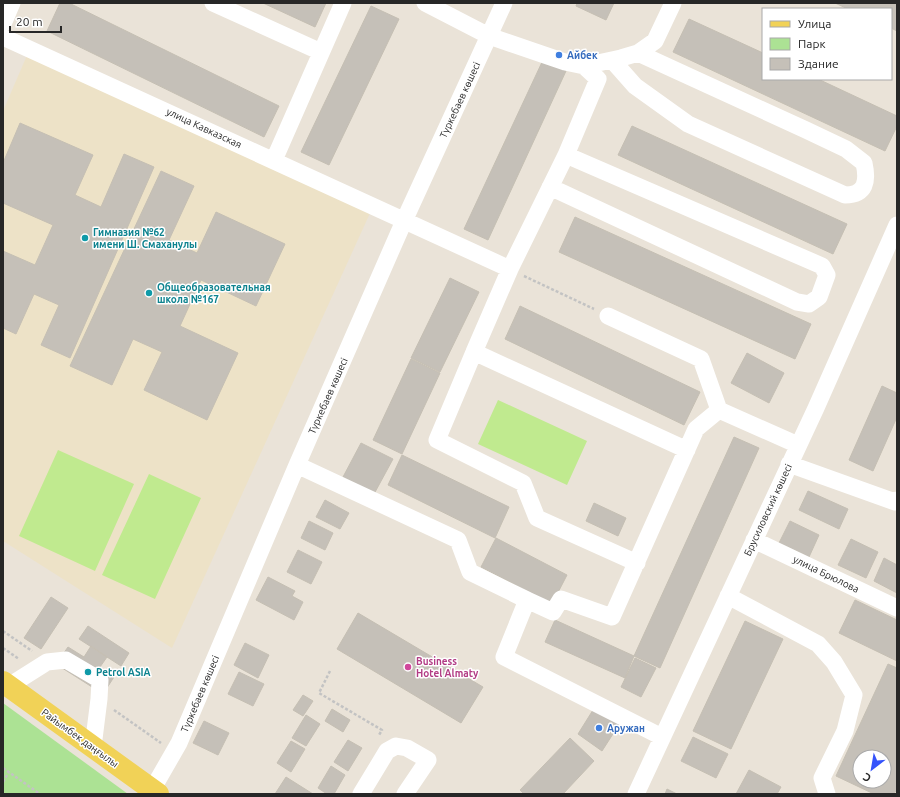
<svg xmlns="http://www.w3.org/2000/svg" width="900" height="797" font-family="Ubuntu,sans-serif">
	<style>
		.education { fill: #ede2c7 }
		.green { fill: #ace294 }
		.pitch { fill: #c0ea8f }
		.building { fill: #c5c0b8; stroke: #c5bfb3; fill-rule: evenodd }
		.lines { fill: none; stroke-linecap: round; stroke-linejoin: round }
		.path { stroke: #c3c3c3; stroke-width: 2.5; stroke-dasharray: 3 2; stroke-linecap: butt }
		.minor { stroke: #fff; stroke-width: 17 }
		.major { stroke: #f1d257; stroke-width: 22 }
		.shop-dot { fill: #3f7fe0; stroke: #fff; stroke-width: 1.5 }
		.culture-dot { fill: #0f9aa8; stroke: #fff; stroke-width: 1.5 }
		.hotel-dot { fill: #d1479c; stroke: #fff; stroke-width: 1.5 }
		.labels { text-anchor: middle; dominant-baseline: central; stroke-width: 3; stroke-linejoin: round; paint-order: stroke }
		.shop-label { font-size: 10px; font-weight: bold; fill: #366cbe; stroke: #fff; text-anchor: start }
		.street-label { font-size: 10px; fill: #272727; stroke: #fff }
		.culture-label { font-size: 10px; font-weight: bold; fill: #0d838f; stroke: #fff; text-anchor: start }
		.hotel-label { font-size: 10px; font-weight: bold; fill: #b23c85; stroke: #fff; text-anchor: start }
	</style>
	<rect width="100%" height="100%" fill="#eae3d8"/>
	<path class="education" d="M28,53L371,211L172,648L3,541V111Z"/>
	<path class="green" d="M3,703L128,794H3Z"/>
	<path class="pitch" d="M498,400L587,441L567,485L478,444Z
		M58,450L134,484L95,571L19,536Z
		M149,474L201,498L155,599L102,575Z"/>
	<path class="building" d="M60,3H69L279,106L264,137L47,31Z
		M263,3H326L315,27Z
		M577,3H614L606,20L576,6Z
		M835,3H897V31L891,28V9H848Z
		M371,6L399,19L329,165L301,152Z
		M689,19L763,53V79H818L897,116V126L885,151L673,52Z
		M543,60L566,71L488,240L464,229Z
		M20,123L93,155L75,195L101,207L124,154L154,167L70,358L41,345L59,305L34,294L16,334L3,328V251L35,265L53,225L3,203V163Z
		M632,126L847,224L833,254L618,155Z
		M161,171L194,186L169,240L197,253L216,212L285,244L256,306L201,280L180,326L238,353L207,420L144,390L162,352L133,339L112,385L70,366Z
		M575,217L811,324L795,359L559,252Z
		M450,278L479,292L440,372L411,358Z
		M520,306L700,392L684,425L505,339Z
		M747,353L784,373L769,403L731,383Z
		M411,359L440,373L402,454L373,440Z
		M882,386L897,393V417L873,471L849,460Z
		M734,437L759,448L660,668L634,656Z
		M361,443L393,459L374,494L343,477Z
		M402,455L509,507L495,538L388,485Z
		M808,491L848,509L839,529L799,510Z
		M325,500L349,513L340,529L316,517Z
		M594,503L626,518L618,536L586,521Z
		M309,521L333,533L325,550L301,538Z
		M790,521L819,535L809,557L779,543Z
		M496,538L567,575L552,604L481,567Z
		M851,539L878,552L866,578L838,565Z
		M298,550L322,562L311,584L287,572Z
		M884,558L897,565V593L874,581Z
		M268,577L295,591L292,596L303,602L294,620L256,600Z
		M51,597L68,608L41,649L24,638Z
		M855,600L897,620V661L839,633Z
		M358,613L483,687L461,723L337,649Z
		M555,620L634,656L625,678L545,642Z
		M745,621L783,639L731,749L693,731Z
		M88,626L129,653L121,666L79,639Z
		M245,643L269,655L258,678L234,665Z
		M91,646L107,657L100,667L114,677L103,694L56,664L68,647L84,657Z
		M635,658L656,668L641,697L621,687Z
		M888,664L897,668V789L894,794H874L836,776ZM860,757H884V781H860Z
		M239,672L264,684L253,706L228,694Z
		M303,695L313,701L303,716L293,710Z
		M332,709L350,720L343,732L325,721Z
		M593,710L620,723L602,751L578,734Z
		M306,715L320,724L306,746L292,738Z
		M204,721L229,733L218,755L193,743Z
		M693,737L728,754L716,778L681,761Z
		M570,738L594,761L563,794H524L520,790Z
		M348,740L362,748L348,771L334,762Z
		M291,741L305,749L291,772L277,763Z
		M331,766L345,775L334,794H327L318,788Z
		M749,770L781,787L777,794H736Z
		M286,777L313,794H275Z
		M667,789L677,794H665Z"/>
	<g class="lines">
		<path class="path" d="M524,276L594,309
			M3,631L32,651
			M3,648L19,659
			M330,671L319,693L382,730L379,735
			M114,710L161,743
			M3,768L40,794
			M3,782L9,772"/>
		<path class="minor" d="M213,3L321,52
			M425,3L489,36L565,62L584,66L621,58L638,53L655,41L673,3
			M3,24L12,3
			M3,37L510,269
			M612,60L635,86L688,124L845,195C866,195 868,181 864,163L846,149L806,130L638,53
			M274,160L343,3
			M550,187L797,302L809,304L819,297L827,275L822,266L566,155
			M608,316L701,359L719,410
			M474,352L510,269L566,155L598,79L584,66
			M789,464L895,502L897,500
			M297,465L458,540L470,572L527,600L504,657L662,737
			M754,540L897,608
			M637,563L537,518L523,483L437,440L474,352L687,450
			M728,596L818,644L834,662L854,695L845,731L822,778L827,794
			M527,600L553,612L561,599L612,617L696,429L719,410L798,445
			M9,686L47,662L66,660L100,680L99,699L93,747
			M152,790L179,743L297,465L404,221L504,3
			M361,794L387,751L396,746L407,748L428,760L405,794
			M636,794L816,408L897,225"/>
		<path class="major" d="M3,682L158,794"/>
	</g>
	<g class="shop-dot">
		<circle cx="559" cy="55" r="4"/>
		<circle cx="599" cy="728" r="4"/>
	</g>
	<g class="culture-dot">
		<circle cx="85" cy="238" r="4"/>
		<circle cx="149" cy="293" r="4"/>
		<circle cx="88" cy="672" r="4"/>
	</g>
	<circle class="hotel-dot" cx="408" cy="667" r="4"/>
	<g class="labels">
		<g class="shop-label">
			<text x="567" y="55">Айбек</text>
			<text x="607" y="728">Аружан</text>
		</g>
		<g class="street-label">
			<text transform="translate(460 100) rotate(-65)">Түркебаев көшесі</text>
			<text transform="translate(204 128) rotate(25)">улица Кавказская</text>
			<text transform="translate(328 396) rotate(-66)">Түркебаев көшесі</text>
			<text transform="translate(768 510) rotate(-65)">Брусиловский көшесі</text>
			<text transform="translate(826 574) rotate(26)">улица Брюлова</text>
			<text transform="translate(200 694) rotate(-67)">Түркебаев көшесі</text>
			<text transform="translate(80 738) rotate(36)">Райымбек даңғылы</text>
		</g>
		<g class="culture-label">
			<text x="93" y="232">Гимназия №62<tspan x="93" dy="12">имени Ш. Смаханулы</tspan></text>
			<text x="157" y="287">Общеобразовательная<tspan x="157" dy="12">школа №167</tspan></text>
			<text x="96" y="672">Petrol ASIA</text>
		</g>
		<g class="hotel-label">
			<text x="416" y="661">Business<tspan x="416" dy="12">Hotel Almaty</tspan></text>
		</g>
	</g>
	<rect width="900" height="797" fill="none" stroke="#272727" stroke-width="8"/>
	<rect x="762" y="8" width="130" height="72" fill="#ffffff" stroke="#a9a9a9"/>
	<rect x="770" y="21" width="20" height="6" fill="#f1d257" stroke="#a9a9a9"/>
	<text x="798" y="28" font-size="12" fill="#272727">Улица</text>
	<rect x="770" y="38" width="20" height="12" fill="#ace294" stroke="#a9a9a9"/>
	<text x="798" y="48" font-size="12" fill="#272727">Парк</text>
	<rect x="770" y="58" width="20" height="12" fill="#c5c0b8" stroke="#a9a9a9"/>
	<text x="798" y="68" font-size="12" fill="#272727">Здание</text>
	<g transform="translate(872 769) rotate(211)"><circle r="19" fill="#ffffff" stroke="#a9a9a9"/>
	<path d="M0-3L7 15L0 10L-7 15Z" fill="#3553fb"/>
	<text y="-6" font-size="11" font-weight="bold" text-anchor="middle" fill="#272727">С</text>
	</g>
	<path d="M10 26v6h51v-6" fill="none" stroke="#272727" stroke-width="2"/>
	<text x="16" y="26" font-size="12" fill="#272727" stroke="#ffffff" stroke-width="3" paint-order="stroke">20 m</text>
</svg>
